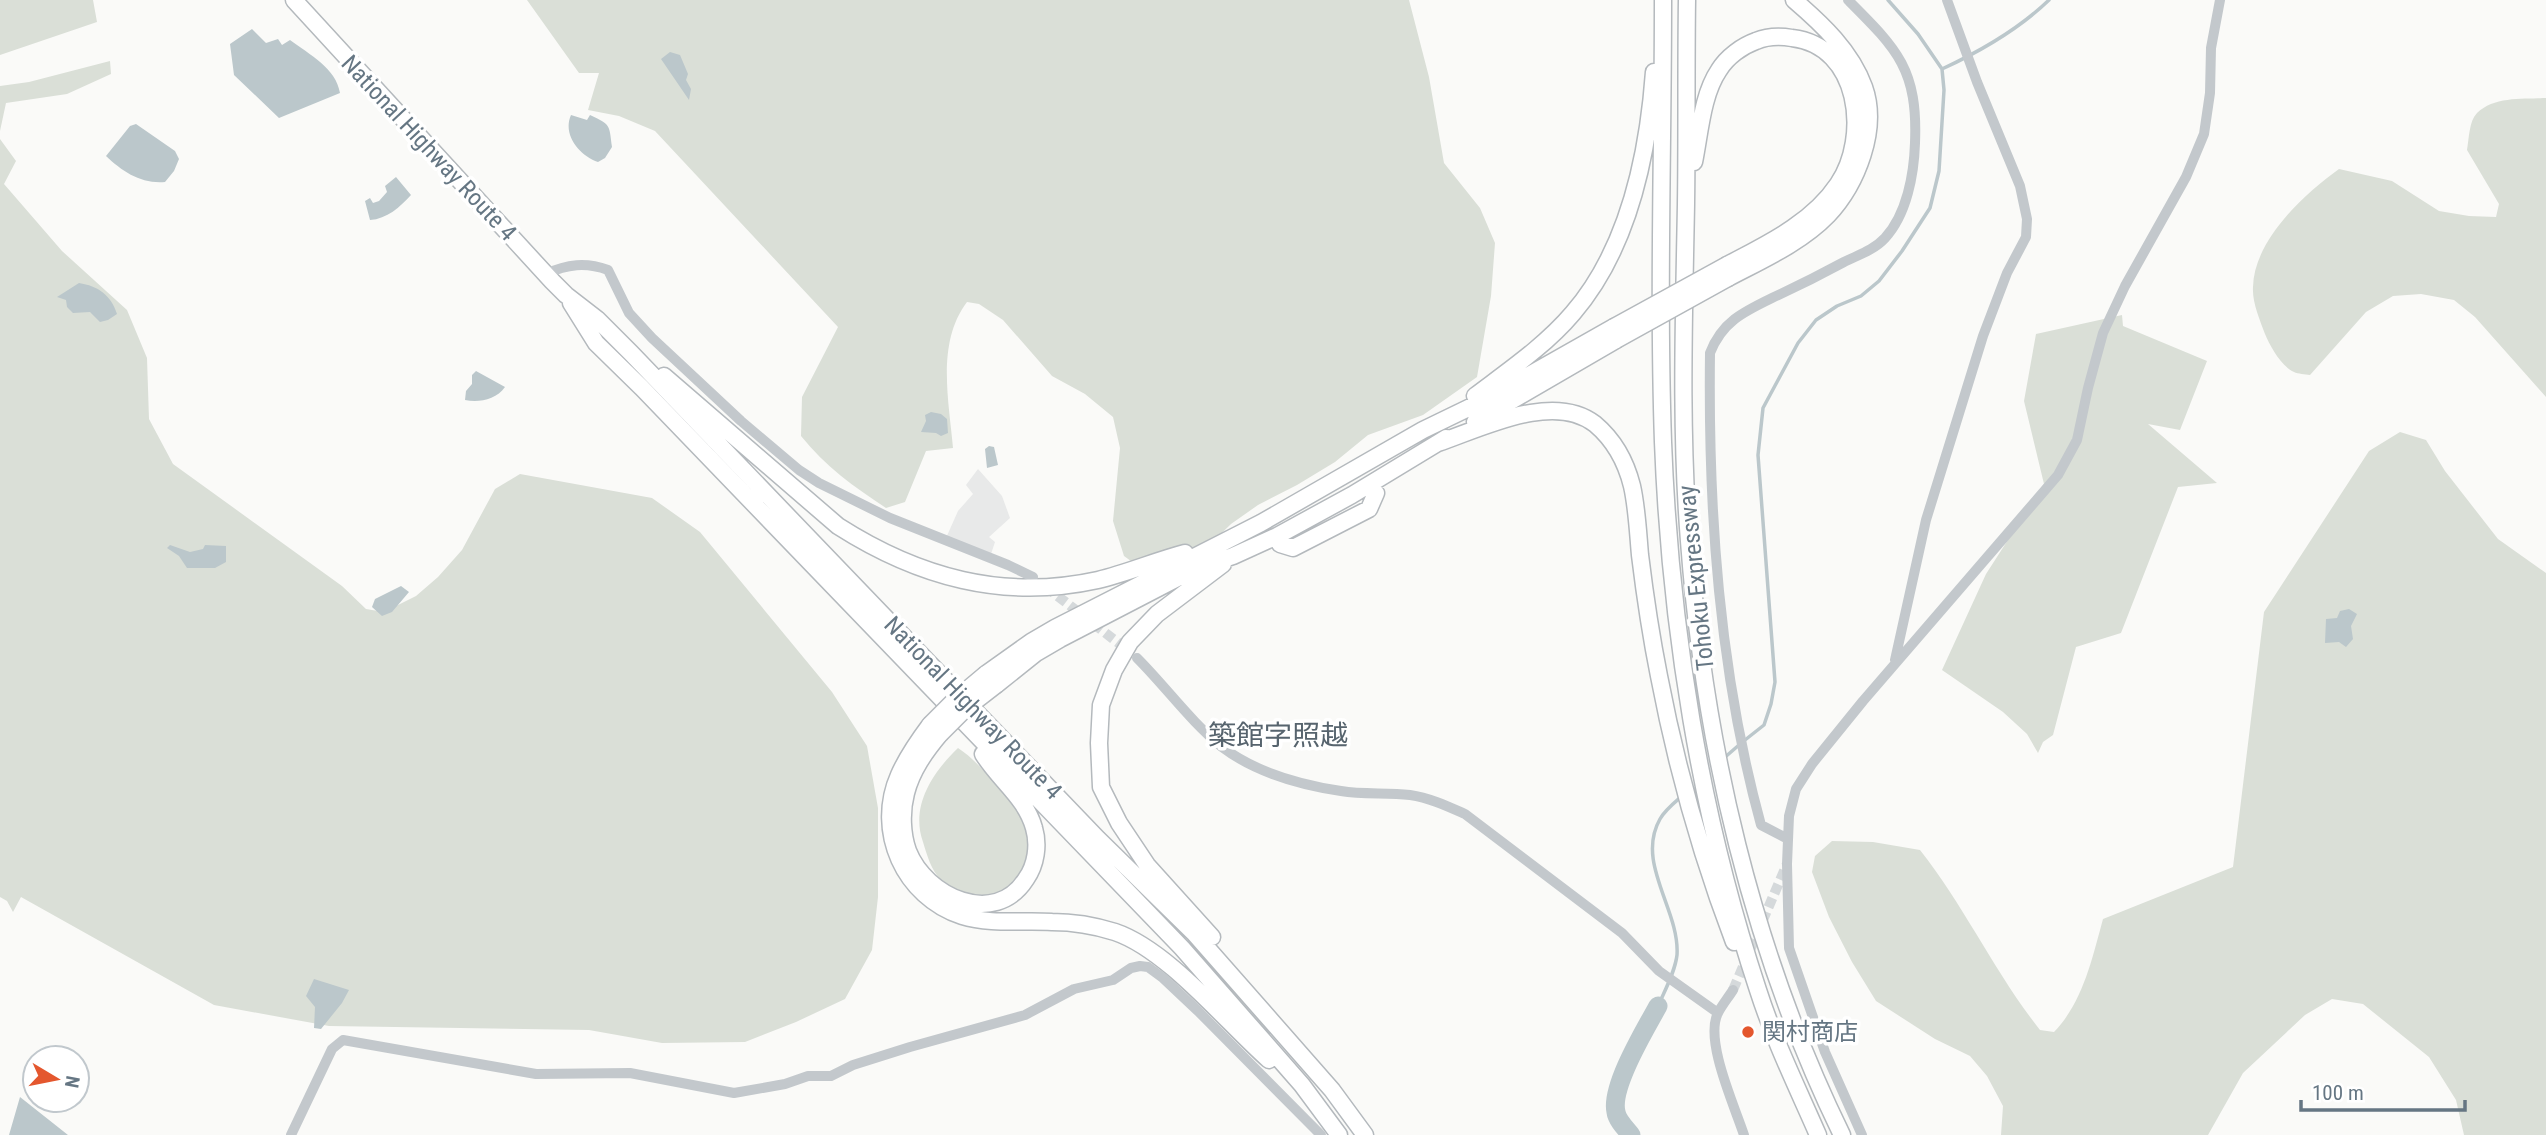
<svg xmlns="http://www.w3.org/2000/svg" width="2546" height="1135" font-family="'Roboto Condensed','Noto Sans JP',sans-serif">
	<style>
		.built { fill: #e8e9e9 }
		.green { fill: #dadfd7 }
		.water { fill: #bbc7cb }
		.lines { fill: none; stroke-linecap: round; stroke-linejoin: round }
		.stream { stroke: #bbc7cb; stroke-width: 3.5 }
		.river { stroke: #bbc7cb; stroke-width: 19 }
		.minor-tunnel { stroke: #d5d9db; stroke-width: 10; stroke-dasharray: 10 5; stroke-linecap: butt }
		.highway-casing { stroke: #b4b9bd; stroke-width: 19 }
		.minor { stroke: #c3c8cc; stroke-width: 10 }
		.highway { stroke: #fff; stroke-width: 16 }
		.highway-bridge-casing { stroke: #b4b9bd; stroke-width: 19; stroke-linecap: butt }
		.highway-bridge { stroke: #fff; stroke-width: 16 }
		.poi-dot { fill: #e4572e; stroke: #fff; stroke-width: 2.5 }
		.labels { text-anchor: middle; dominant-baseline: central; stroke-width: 7; stroke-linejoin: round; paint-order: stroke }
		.street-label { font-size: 24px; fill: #657683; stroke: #fff }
		.poi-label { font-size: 24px; fill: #657683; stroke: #fff; text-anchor: start }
		.quarter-label { font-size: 28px; fill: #57646e; stroke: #fff }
	</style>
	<rect width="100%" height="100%" fill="#fafaf8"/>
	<path class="built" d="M978,469L1002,496L1010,518L989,537L995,542L991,554L946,538L958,511L973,494L966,485Z"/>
	<path class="green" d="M0,0H93L97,22L0,55Z
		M527,0H1409L1429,77L1444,163L1480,208L1495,243L1491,296L1477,377L1423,415L1368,435L1335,462L1297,485L1258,505L1231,524L1192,562L1146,572L1124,556L1113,521L1120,448L1113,417L1085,394L1052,376L1003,320L979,304L967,302C936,343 949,401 953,448L926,451L905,502L886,508C854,487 825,466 801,436L802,397L838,327L655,131L619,116L588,110L599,73H579Z
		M110,61L111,74L67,94L6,103L0,131V86L29,82Z
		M2546,98V397L2475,317L2454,300L2421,294L2393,296L2366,312L2310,375C2305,374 2298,374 2294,372C2281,366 2270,346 2265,334C2260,320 2252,302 2253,287C2254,240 2304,194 2339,169L2392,181L2439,211L2469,216L2496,217L2499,204L2467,150C2469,139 2469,121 2477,113C2494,96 2524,99 2546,98Z
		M0,139L16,161L4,184L62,251L127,310L147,358L149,419L173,464L342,586L366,609L384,612L416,596L438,577L462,550L495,489L520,474L652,498L700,532L832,692L867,746L878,808V897L872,950L845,999L796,1022L745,1042L662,1043L589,1030L329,1026L214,1005L21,897L13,912L7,901L0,897Z
		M2122,315L2123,326L2207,361L2180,430L2148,424L2217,483L2178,487L2121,633L2076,647L2053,735L2043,742L2038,753L2027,734L2003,712L1942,670L1986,574L2044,484L2024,401L2036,334Z
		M2400,432L2426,440L2445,471L2498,539L2546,573V1135H2464L2456,1100L2429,1057L2363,1004L2332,999L2305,1015L2243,1073L2208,1135H2001L2003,1106L1987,1076L1970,1056L1935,1039L1876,1001L1852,962L1829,917L1812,872L1815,856L1832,841L1873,842L1920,850C1965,907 1995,973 2040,1030L2054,1032C2083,1002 2092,959 2103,919L2233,867L2264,612L2369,451Z
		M958,748C972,757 982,769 993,781C1003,790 1019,804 1024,817C1030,836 1030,869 1015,884C998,902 958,896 941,880C931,870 927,855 923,842C910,806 933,772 958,748Z"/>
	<path class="water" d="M252,29L266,43L278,39L282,45L290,40C310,55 336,68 340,93L279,118L234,75L230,44Z
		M670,52L680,55L688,74L686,80L691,89L689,100L661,59Z
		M571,115L587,120L590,115C611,125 609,124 612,147L605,158L598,162C580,156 562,135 571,115Z
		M136,124L175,151L179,159L174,171L165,182C141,184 123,172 106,156L130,126Z
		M396,177L411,195C400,207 387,219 370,220L365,201L370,198L373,203L379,201L387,192L385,186Z
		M79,283C98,286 111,295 117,314L108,320L100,322L90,312L73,313L67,307L66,300L57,297Z
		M476,371L505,387C496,400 478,403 465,400L466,391L472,384V375Z
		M931,412L941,414L947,419L948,433L941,436L936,433L921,432L926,421L925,415Z
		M989,446L994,447L998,465L987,468L985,449Z
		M170,545L190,552L203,549L205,545L226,546V562L215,568H187L179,556L167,548Z
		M401,586L409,592L392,612L382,616L372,607L375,599Z
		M2349,609L2357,614L2351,626L2353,639L2346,647L2339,642L2325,643L2326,619L2337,618L2340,611Z
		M314,979L349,990L342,1003L321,1029L314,1028L315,1007L306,996Z
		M20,1097L68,1135H9Z"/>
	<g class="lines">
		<path class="stream" d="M1942,69C1981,51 2018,30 2049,0
			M1745,740L1764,725L1771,704L1775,682L1758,455L1763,408L1798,343L1816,320L1837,306L1861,296L1879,281L1902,251L1930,208L1939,171L1944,90L1942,69L1918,34L1888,0
			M1724,758L1739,745
			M1658,1006C1665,990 1675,972 1677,955C1680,910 1635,863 1660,819C1665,810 1674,803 1682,796"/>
		<path class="river" d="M1631,1135C1626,1129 1617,1120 1616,1112C1610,1087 1646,1028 1658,1006"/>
		<path class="minor-tunnel" d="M1046,587L1130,652
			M1733,990L1787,864"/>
		<defs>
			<path id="highway" d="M294,0L552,281L566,295L597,319L631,353L1098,839L1194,933L1332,1090L1365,1135
				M1663,0C1663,147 1658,294 1663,442C1670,626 1700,815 1758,990C1774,1040 1797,1087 1818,1135
				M1687,0C1686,68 1687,136 1686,204C1684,316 1680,429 1689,541C1704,744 1752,951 1842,1135
				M1694,162C1700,133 1702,95 1719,70C1727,57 1742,46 1756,41C1768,36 1780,36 1792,38C1860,46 1870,137 1838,184C1812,223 1767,244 1727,265
				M1728,278C1762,260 1801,243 1828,215C1857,184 1879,129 1864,87C1851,51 1822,24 1794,0
				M571,303L596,343L642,388L1182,948L1302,1085L1339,1135
				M664,376L838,526C918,577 1003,601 1098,580C1127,573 1155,561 1185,553
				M1475,396C1508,371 1546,345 1573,313C1629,248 1648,154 1654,72
				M1475,422L1616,340
				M1438,443C1480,429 1553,391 1595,424C1614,440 1626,462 1632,486C1637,508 1638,533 1640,555C1645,596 1651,636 1659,676C1676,765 1702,858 1734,942
				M1280,544L1293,548L1369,509L1376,493
				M986,674L1031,642L1055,628L1261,523L1423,430L1487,399L1614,327
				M996,685L1036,653L1060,639L1195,569L1233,556L1277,536L1352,495L1446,438
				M930,725C918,741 907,757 899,775C874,831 904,897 962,916C991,925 1023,920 1052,922C1072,922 1096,926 1115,932C1168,950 1226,1022 1269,1060
				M940,734C925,752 912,770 906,793C901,812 902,834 908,851C926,897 995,928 1026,879C1036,865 1039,845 1034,828C1026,798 999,780 983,754
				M1212,937L1147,865L1119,823L1101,787L1099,743L1101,705L1114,670L1130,642L1157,614L1223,564"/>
		</defs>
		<use href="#highway" class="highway-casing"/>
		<path class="minor" d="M546,274C567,264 586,262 608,270L629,313L652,338L741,421L799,470L819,483L890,518L1008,565L1033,577
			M1137,658C1166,687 1191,722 1222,747C1255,772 1301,785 1341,791C1364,795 1387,792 1410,795C1430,798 1447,806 1465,814L1622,933L1659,971L1718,1013
			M1895,660L1926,520L1983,336L2007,273L2026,237L2027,219L2020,186L1977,82L1947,0
			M1788,839L1761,825C1719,672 1708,511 1710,353C1722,322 1743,312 1772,298C1796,287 1820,275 1844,262C1858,255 1874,250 1885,238C1907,214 1914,174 1915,143C1918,69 1897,49 1848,0
			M1733,990C1728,998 1722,1005 1718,1013C1704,1040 1735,1107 1744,1135
			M291,1135L332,1049L343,1040L536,1074L630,1073L734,1093L785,1084L808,1076H831L853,1065L910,1047L1025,1015L1074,989L1113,980L1131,968L1140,966L1148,967L1163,978L1198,1011L1321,1135
			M1862,1135L1825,1052L1789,948L1787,864L1789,816L1796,789L1812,764L1863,701L2058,475L2077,440L2088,388L2103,333L2125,286L2186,177L2204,134L2210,93L2211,48L2220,0"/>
		<use href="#highway" class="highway"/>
		<defs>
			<path id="highway-bridge" d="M1614,327L1727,265
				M1616,340L1728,278
				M930,725L955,700L986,674
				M940,734L965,709L996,685"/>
		</defs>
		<use href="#highway-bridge" class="highway-bridge-casing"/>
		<use href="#highway-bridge" class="highway-bridge"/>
	</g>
	<circle class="poi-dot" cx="1748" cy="1032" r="7"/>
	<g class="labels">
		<g class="street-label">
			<text transform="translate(429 148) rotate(47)">National Highway Route 4</text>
			<text transform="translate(1696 578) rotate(-96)">Tohoku Expressway</text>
			<text transform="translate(973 708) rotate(46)">National Highway Route 4</text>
		</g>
		<g class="poi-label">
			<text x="1762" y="1032">関村商店</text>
		</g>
		<g class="quarter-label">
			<text x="1278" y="735">築館字照越</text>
		</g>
	</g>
	<g transform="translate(56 1079) rotate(100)"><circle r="33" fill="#ffffff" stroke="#c1c8cd" stroke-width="2"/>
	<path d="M0-5L12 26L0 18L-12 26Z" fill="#e4572e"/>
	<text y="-10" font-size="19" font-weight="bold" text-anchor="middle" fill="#657683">N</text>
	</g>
	<path d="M2301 1100v10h164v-10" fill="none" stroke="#657683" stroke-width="3.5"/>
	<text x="2312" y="1100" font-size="21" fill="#657683" stroke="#ffffff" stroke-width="5" paint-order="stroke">100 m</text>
</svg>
